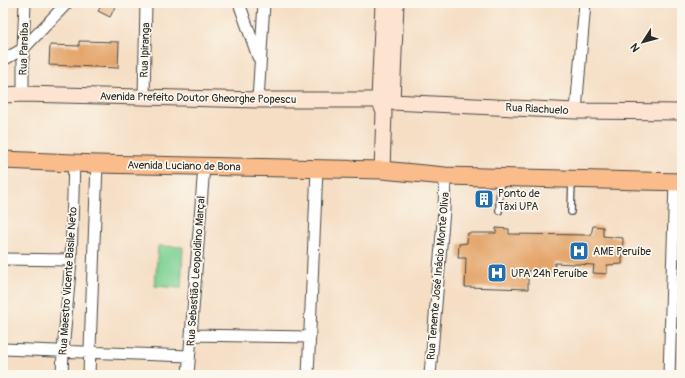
<svg xmlns="http://www.w3.org/2000/svg" width="685" height="378" font-family="Pangolin,sans-serif">
	<style>
		.green { fill: #7cd093; stroke: #547e5f }
		.building { fill: #e4a56b }
		.lines { fill: none; stroke-linecap: round; stroke-linejoin: round }
		.lane-casing { stroke: #494642; stroke-width: 8 }
		.street-casing { stroke: #494642; stroke-width: 13 }
		.secondary-casing { stroke: #494642; stroke-width: 17 }
		.primary-casing { stroke: #494642; stroke-width: 19 }
		.lane { stroke: #fff; stroke-width: 5.5 }
		.street { stroke: #fff; stroke-width: 11 }
		.secondary { stroke: #fde4d1; stroke-width: 15 }
		.primary { stroke: #fabc8b; stroke-width: 17 }
		.labels { text-anchor: middle; dominant-baseline: central; stroke-width: 3.5; stroke-linejoin: round; paint-order: stroke }
		.street-label { font-size: 11px; fill: #2b2b2b; stroke: #fbf7ec }
		.poi-label { font-size: 11px; fill: #2b2b2b; stroke: #fbf7ec; text-anchor: start }
	</style>
	<rect width="100%" height="100%" fill="#fbf7ec"/>
	<filter id="ink" filterUnits="userSpaceOnUse"><feTurbulence type="fractalNoise" baseFrequency=".025" numOctaves="2"/><feDisplacementMap in="SourceGraphic" scale="8" xChannelSelector="R" yChannelSelector="G"/><feConvolveMatrix kernelMatrix="1 2 1 2 8 2 1 2 1" color-interpolation-filters="sRGB"/></filter>
	<filter id="wash" filterUnits="userSpaceOnUse"><feTurbulence type="fractalNoise" baseFrequency=".012" numOctaves="4" result="noise"/><feDisplacementMap in="SourceGraphic" scale="16" xChannelSelector="R" yChannelSelector="G"/><feGaussianBlur stdDeviation="0.9" result="paint"/><feColorMatrix in="noise" values="0 0 0 0 0 0 0 0 0 0 0 0 0 0 0 0 0 1.4 0 .05"/><feComposite in="paint" operator="in"/></filter>
	<g filter="url(#wash)">
		<rect width="100%" height="100%" fill="#f5dec4"/>
		<path class="green" d="M158,246L183,247L181,288L155,286Z"/>
		<g id="blocks">
			<path class="building" d="M103,3H117L110,17L98,11Z
				M79,41L119,42L118,68L49,65L50,45L79,46Z
				M593,226L603,227V236L623,238L622,264L607,265V274L593,273L594,265L555,263L554,272L528,271V289L465,287L466,258H458L459,244L467,243L468,233H496V228L509,229V234L591,235Z"/>
		</g>
	</g>
	<g filter="url(#ink)">
		<use href="#blocks" fill-opacity="0" stroke="#494642" stroke-width="1"/>
		<g class="lines">
			<defs>
				<path id="lane" d="M499,211L500,179
					M571,212L572,180"/>
				<path id="street" d="M239,3L258,57
					M3,60L23,49L67,3
					M23,94V49L25,3
					M144,97L146,3
					M258,100L264,3
					M576,111L585,3
					M3,259L71,260
					M191,335L310,337
					M3,349L189,356
					M62,375L63,351L71,260L74,162
					M89,375L97,164
					M188,375L204,166
					M308,375L317,169
					M430,375L444,210L445,176
					M669,375L675,182"/>
				<path id="secondary" d="M3,95L23,94L258,100H379L392,102L576,111L682,112
					M392,102L396,3
					M382,170L384,112L379,100L383,3"/>
				<path id="primary" d="M3,160L97,164L382,170L445,176L682,182"/>
			</defs>
			<use href="#lane" class="lane-casing"/>
			<use href="#street" class="street-casing"/>
			<use href="#secondary" class="secondary-casing"/>
			<use href="#primary" class="primary-casing"/>
			<use href="#lane" class="lane"/>
			<use href="#street" class="street"/>
			<use href="#secondary" class="secondary"/>
			<use href="#primary" class="primary"/>
		</g>
	</g>
	<defs>
		<symbol id="building-square" viewBox="-11 -11 22 22"><rect x="-9" y="-9" width="18" height="18" rx="4" fill="#1f6fb2" stroke="#fbf7ec"/><path d="M-4-6H4V6H1V3H-1V6H-4ZM-2.5-4.3h1.7v1.8h-1.7ZM.8-4.3h1.7v1.8H.8ZM-2.5-1h1.7V.8h-1.7ZM.8-1h1.7V.8H.8Z" fill="#fff"/></symbol>
		<symbol id="hospital-square" viewBox="-11 -11 22 22"><rect x="-9" y="-9" width="18" height="18" rx="4" fill="#1f6fb2" stroke="#fbf7ec"/><path d="M-5-5h3v3.5h4V-5h3V5h-3V1.5h-4V5h-3Z" fill="#fff"/></symbol>
	</defs>
	<g fill-rule="evenodd">
		<use href="#building-square" x="473" y="188" width="22" height="22"/>
		<use href="#hospital-square" x="568" y="240" width="22" height="22"/>
		<use href="#hospital-square" x="486" y="262" width="22" height="22"/>
	</g>
	<g class="labels">
		<g class="street-label">
			<text transform="translate(24 49) rotate(-88)">Rua Paraíba</text>
			<text transform="translate(145 50) rotate(-88)">Rua Ipiranga</text>
			<text transform="translate(198 98) rotate(1)">Avenida Prefeito Doutor Gheorghe Popescu</text>
			<text transform="translate(537 109) rotate(3)">Rua Riachuelo</text>
			<text transform="translate(184 166) rotate(1)">Avenida Luciano de Bona</text>
			<text transform="translate(196 271) rotate(-86)">Rua Sebastião Leopoldino Marçal</text>
			<text transform="translate(438 276) rotate(-85)">Rua Tenente José Inácio Monte Oliva</text>
			<text transform="translate(68 281) rotate(-86)">Rua Maestro Vicente Basile Neto</text>
		</g>
		<g class="poi-label">
			<text x="498" y="193">Ponto de<tspan x="498" dy="13">Táxi UPA</tspan></text>
			<text x="593" y="251">AME Peruíbe</text>
			<text x="511" y="273">UPA 24h Peruíbe</text>
		</g>
	</g>
	<rect width="685" height="378" fill="none" stroke="#fbf7ec" stroke-width="16"/>
	<g transform="translate(643 42) rotate(234)" stroke="#fbf7ec" stroke-width="3" paint-order="stroke">
	<path d="M0-3L7 15L0 10L-7 15Z" fill="#2b2b2b"/>
	<text y="-6" font-size="11" font-weight="bold" text-anchor="middle" fill="#2b2b2b">N</text>
	</g>
</svg>
